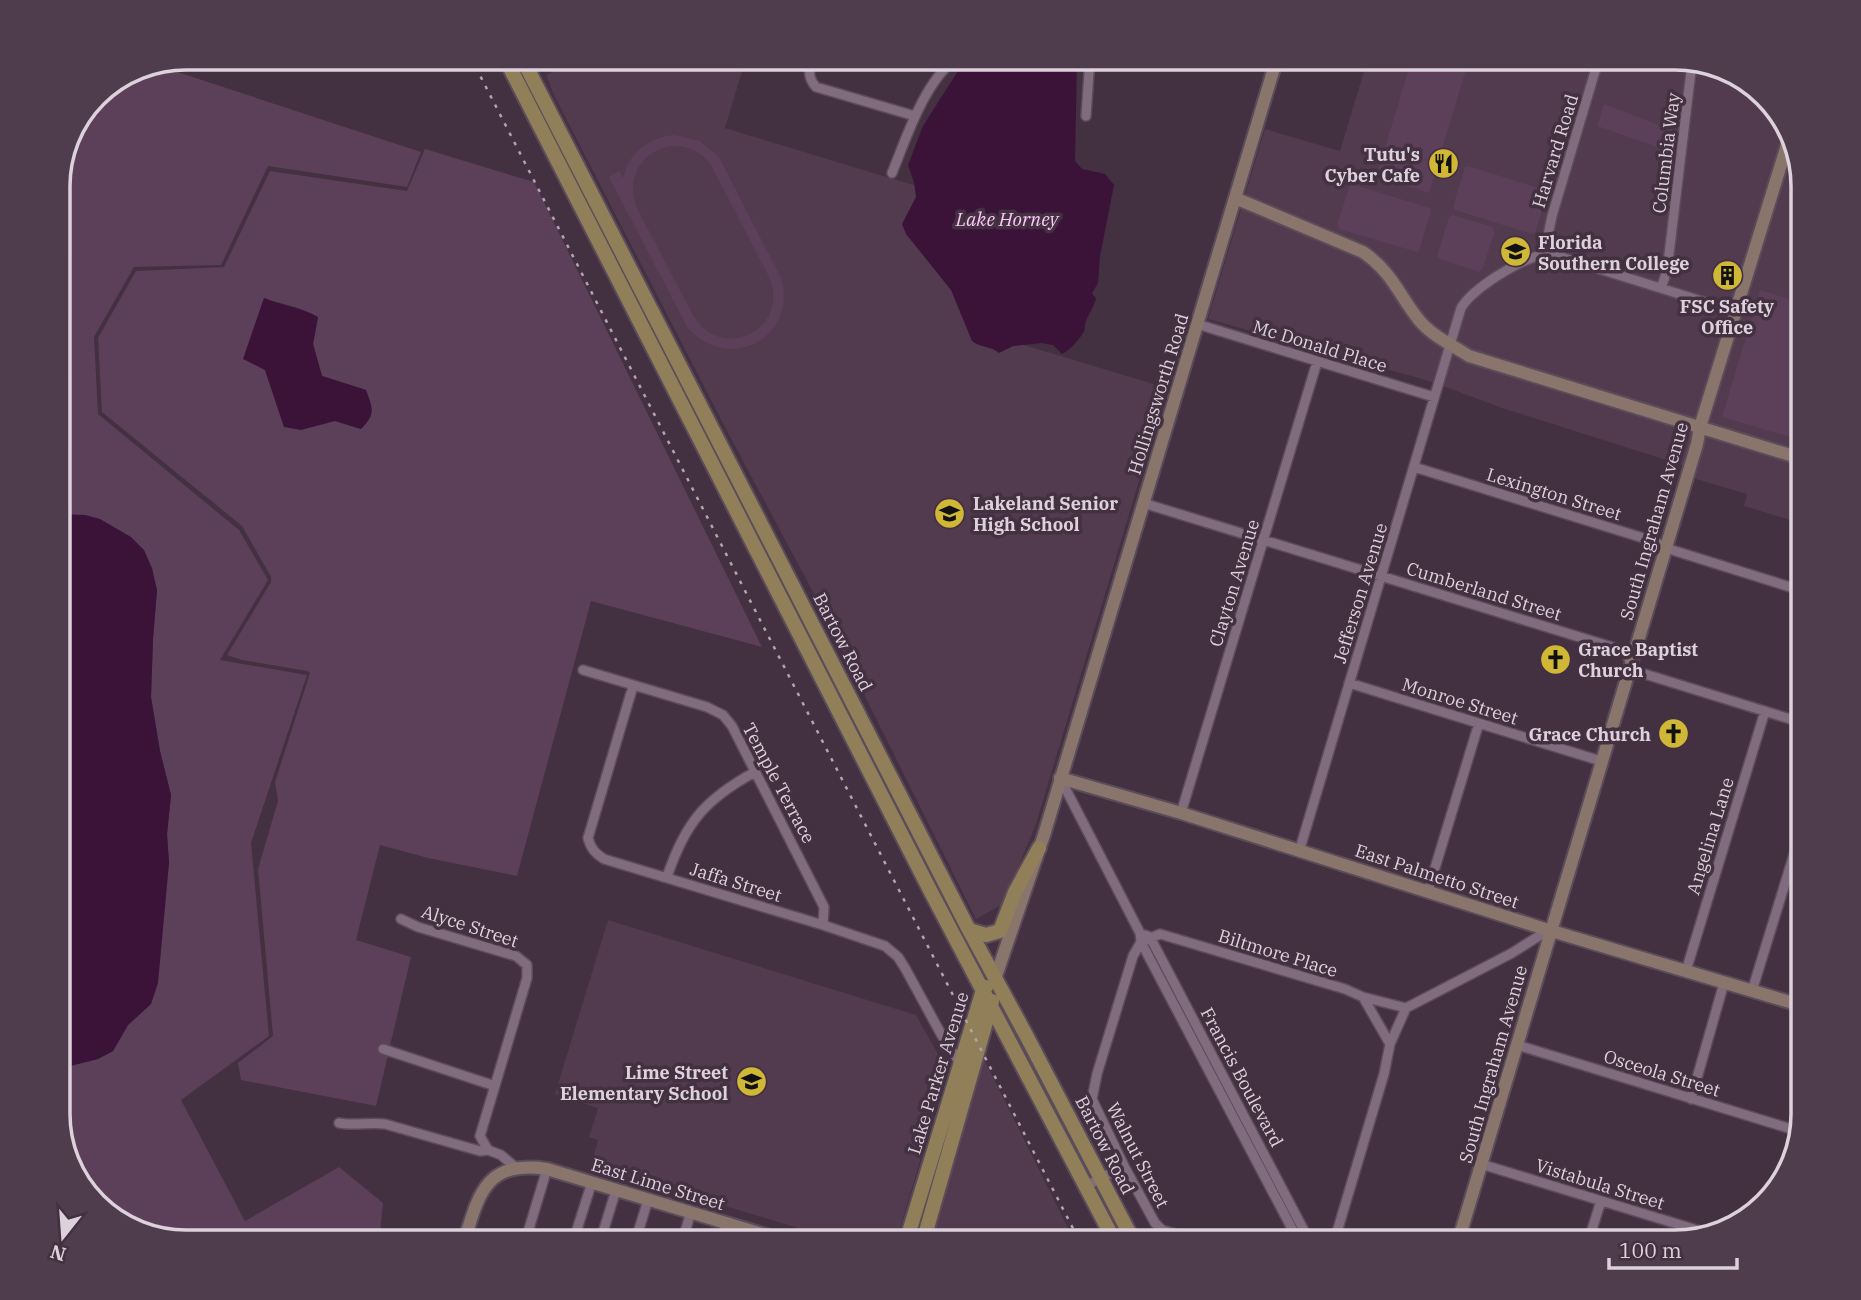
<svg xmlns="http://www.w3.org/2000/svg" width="1861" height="1300" font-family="'IBM Plex Serif',serif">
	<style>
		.built { fill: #523a4f }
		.green { fill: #5c3f59; fill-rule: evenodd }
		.water { fill: #3b1238 }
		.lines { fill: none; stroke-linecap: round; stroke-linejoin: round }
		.street-casing { stroke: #5b4c5a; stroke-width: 12 }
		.secondary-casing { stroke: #5b4c5a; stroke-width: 16 }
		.primary-casing { stroke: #5b4c5a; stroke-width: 18 }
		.street { stroke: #816b7e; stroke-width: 9 }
		.secondary { stroke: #89756c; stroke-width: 12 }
		.primary { stroke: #917f59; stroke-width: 14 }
		.rail { stroke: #b1a3af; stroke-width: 2.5; stroke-dasharray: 3.5 7; stroke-linecap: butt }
		.labels { text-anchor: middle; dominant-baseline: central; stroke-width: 7; stroke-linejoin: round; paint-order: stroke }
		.street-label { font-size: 18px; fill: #ddd1dc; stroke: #433041 }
		.poi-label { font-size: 18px; font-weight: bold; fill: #ddd1dc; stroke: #433041; text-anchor: end }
		.water-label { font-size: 19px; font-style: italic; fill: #fec5f7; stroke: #433041 }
		.rim { fill: none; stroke: #ddd1dc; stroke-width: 3.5 }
	</style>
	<rect width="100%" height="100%" fill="#433041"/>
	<path class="built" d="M580,58H746L725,128L933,191L1014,342L1167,388L1036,824L1003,904L976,919L813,592L728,433L555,97L546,75Z
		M1368,58H1675L1747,80L1790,129L1803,186V524L1744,506L1747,494L1696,479L1682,465L1502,408L1429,381L1208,319L1265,129L1340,151Z
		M608,920L916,1015L947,1070L896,1242H844L591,1165L598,1140L589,1137L598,1108L555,1094Z
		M982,1055L1075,1242H927Z"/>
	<path class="green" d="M1412,58H1450L1468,63L1429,193L1376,177Z
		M156,65L421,152L407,187L268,166L221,265L134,267L94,337L98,414L239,530L268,580L220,660L307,675L251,843L269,1036L181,1100L245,1221L339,1167L383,1203L379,1242H186L114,1220L75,1178L58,1122V1069L98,1059L113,1051L128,1025L151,1004L169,863L167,834L171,795L160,751L151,697L153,639L157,590L63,514H58V180L96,95L137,67L154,70Z
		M1604,104L1672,130L1665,150L1597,126Z
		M675,135L700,141L719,157L782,280C796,340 727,374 687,327L609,177L619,171L623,178C629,152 649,137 675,135ZM669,146C686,145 699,150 710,163L769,277C791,329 722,364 693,315L637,208C626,180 640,153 669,146Z
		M425,149L534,182L762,647L591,601L517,876L428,858L380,845L356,940L411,957L390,1046L381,1043L378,1052L388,1055L376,1106L241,1080L238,1063L273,1036L258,869L278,801L275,782L310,673L307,671L242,660L227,655L271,582V577L242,526L102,412L98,338L136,271L224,267L270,171L407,191ZM264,299C283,304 301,307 318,317L313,344L322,376L366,390L361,429L335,421L284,427L265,370L244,358Z
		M1468,166L1545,190L1547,195L1536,231L1532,234L1455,210L1453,206L1465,167Z
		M1352,184L1430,208L1431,211L1419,251L1417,252L1339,229L1337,225L1349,187Z
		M1453,215L1493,227L1495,231L1482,270L1479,272L1440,259L1437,256L1449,217Z
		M1760,290L1803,303V434L1801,440L1722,417Z"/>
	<path class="water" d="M982,58H1077L1075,161L1082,169L1105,174L1114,185L1100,256L1098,283L1092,293L1096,299C1093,308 1089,314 1086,321C1084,325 1086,330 1083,333C1078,341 1070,350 1062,354L1053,345L1042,343L1013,346L999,353C992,346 980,348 972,341L951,290L906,234L902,224L916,197L914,182L908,165L923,126L958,71Z
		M264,298C284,306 300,307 318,317L313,344L322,376L366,390C373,409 376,414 361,429L335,421L301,430L284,427L265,370L243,359Z
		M58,514L85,515L100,519L131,537L144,550L152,568L157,590L153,639L151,697L160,751L171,795L167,834L169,863L158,983L151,1004L128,1025L113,1051L98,1059L58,1069Z"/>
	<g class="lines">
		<defs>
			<path id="street" d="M813,58C809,70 807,77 816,87L915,116
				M1086,116L1090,58
				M892,173C907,136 924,83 956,58
				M1544,254L1552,216L1599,58
				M1661,288L1667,271L1692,63
				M1197,324L1434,397
				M1414,467L1653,541L1672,550L1803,591
				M1143,503L1625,651L1635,671L1803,723
				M583,670L707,707L723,715L732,726L824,907L823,925
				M1349,683L1601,761
				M633,686L588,838C591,849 595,853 604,859L823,925L885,946L898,957L905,968L941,1034L961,1065
				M1060,778L1140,933L1141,942L1299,1242
				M1181,813L1317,362
				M1299,852L1461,308C1473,288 1519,260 1542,255C1549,254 1557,257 1564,258L1737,312
				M667,877C685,823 705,799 755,772
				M1428,891L1479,723
				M401,919L418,927L516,956L527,965V978L480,1136L488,1150L501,1155L515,1167
				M1145,935L1150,937L1310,1242
				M1686,971L1765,711
				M1752,991L1803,825
				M1390,1044L1406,1008
				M1517,1045L1798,1131
				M383,1049L495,1086
				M1691,1099L1724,983
				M339,1123C354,1126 369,1122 385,1124L480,1151L488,1150
				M1481,1164L1710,1234
				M1086,1186L1124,1166
				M525,1242L547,1169
				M573,1242L592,1182
				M600,1242L616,1190
				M635,1242L648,1200
				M682,1242L691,1212
				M721,1242L726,1224
				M1202,1242L1162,1230L1155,1223L1124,1166L1092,1099L1097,1074L1133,956L1141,942L1160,934L1345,989L1363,997L1406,1008L1512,953L1550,929
				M1334,1242L1384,1074L1390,1044L1363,997
				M1588,1242L1601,1201"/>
			<path id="secondary" d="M1235,198L1363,252C1393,273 1398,294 1419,320C1432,336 1452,345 1469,356L1803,459
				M1060,778L1181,813L1545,929L1803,1006
				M995,979L1044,835L1277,58
				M464,1242C479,1193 486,1160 547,1169L789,1242
				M1458,1242L1697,444L1700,427L1791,132"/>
			<path id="primary" d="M505,58L931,892L1115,1242
				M522,58L969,930L1026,1035L1134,1242
				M969,930L986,935L1000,931L1015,892L1039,848
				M906,1242L983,990L986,987
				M923,1242L992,1001"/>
		</defs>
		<use href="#street" class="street-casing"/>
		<use href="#secondary" class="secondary-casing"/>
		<use href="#primary" class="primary-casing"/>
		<use href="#street" class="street"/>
		<use href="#secondary" class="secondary"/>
		<use href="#primary" class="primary"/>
		<path class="rail" d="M471,58L1080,1242"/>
	</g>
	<defs>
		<symbol id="restaurant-disc" viewBox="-11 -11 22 22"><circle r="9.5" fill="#d0b836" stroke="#433041"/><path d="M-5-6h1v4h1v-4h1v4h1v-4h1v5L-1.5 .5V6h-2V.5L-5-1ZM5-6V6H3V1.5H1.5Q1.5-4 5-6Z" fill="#111"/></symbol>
		<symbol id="university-disc" viewBox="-11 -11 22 22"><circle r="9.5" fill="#d0b836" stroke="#433041"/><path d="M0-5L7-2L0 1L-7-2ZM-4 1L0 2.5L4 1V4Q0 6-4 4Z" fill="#111"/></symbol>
		<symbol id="building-disc" viewBox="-11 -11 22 22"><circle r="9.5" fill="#d0b836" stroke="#433041"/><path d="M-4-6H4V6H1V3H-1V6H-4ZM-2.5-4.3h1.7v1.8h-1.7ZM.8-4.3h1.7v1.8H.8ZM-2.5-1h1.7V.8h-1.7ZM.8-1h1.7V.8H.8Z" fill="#111"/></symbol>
		<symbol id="school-disc" viewBox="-11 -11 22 22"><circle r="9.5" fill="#d0b836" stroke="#433041"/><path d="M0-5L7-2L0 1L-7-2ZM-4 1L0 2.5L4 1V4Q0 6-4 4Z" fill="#111"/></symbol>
		<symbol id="church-disc" viewBox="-11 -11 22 22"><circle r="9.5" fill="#d0b836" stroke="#433041"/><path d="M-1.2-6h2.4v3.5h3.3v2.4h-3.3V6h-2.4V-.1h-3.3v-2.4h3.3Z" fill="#111"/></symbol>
	</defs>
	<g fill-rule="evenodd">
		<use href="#restaurant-disc" x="1426" y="146" width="35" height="35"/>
		<use href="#university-disc" x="1498" y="234" width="35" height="35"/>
		<use href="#building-disc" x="1710" y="258" width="35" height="35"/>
		<use href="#school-disc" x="932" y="496" width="35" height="35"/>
		<use href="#church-disc" x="1538" y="642" width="35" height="35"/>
		<use href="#church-disc" x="1656" y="716" width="35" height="35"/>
		<use href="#school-disc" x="734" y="1064" width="35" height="35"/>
	</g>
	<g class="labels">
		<g class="street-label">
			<text transform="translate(1555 151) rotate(-73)">Harvard Road</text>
			<text transform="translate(1666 153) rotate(-83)">Columbia Way</text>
			<text transform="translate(1320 346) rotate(17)">Mc Donald Place</text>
			<text transform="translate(1158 394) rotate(-73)">Hollingsworth Road</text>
			<text transform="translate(1554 494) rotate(17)">Lexington Street</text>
			<text transform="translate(1654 521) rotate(-74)">South Ingraham Avenue</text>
			<text transform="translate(1234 583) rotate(-73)">Clayton Avenue</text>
			<text transform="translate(1484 591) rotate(17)">Cumberland Street</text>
			<text transform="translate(1360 593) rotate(-73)">Jefferson Avenue</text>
			<text transform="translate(843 642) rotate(63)">Bartow Road</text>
			<text transform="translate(1460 701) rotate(17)">Monroe Street</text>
			<text transform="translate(779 783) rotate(62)">Temple Terrace</text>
			<text transform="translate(1710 836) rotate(-73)">Angelina Lane</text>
			<text transform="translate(1437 876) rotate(18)">East Palmetto Street</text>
			<text transform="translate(736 882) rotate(17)">Jaffa Street</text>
			<text transform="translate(470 926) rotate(18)">Alyce Street</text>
			<text transform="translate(1278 953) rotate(17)">Biltmore Place</text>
			<text transform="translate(1493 1064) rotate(-74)">South Ingraham Avenue</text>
			<text transform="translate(938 1073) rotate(-73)">Lake Parker Avenue</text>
			<text transform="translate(1662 1073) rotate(17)">Osceola Street</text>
			<text transform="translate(1242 1077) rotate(62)">Francis Boulevard</text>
			<text transform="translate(1105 1145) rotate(63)">Bartow Road</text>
			<text transform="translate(1138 1155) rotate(63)">Walnut Street</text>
			<text transform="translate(658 1184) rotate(17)">East Lime Street</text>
			<text transform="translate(1600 1184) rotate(17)">Vistabula Street</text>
		</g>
		<g class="poi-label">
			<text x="1420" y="154">Tutu's<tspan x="1420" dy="21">Cyber Cafe</tspan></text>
			<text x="1538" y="242" text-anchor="start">Florida<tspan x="1538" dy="21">Southern College</tspan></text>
			<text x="1727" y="306" text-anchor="middle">FSC Safety<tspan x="1727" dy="21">Office</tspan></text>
			<text x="973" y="503" text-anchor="start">Lakeland Senior<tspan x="973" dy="21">High School</tspan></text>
			<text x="1578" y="649" text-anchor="start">Grace Baptist<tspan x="1578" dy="21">Church</tspan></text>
			<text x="1651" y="734">Grace Church</text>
			<text x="728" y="1072">Lime Street<tspan x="728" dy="21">Elementary School</tspan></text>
		</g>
		<g class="water-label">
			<text x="1007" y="219">Lake Horney</text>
		</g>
	</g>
	<path d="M0 0H1861V1300H0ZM186 70H1675A116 116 0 0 1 1791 186V1114A116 116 0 0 1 1675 1230H186A116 116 0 0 1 70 1114V186A116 116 0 0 1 186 70Z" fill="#4f3d4d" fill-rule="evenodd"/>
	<path class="rim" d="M186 70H1675A116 116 0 0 1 1791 186V1114A116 116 0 0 1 1675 1230H186A116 116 0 0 1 70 1114V186A116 116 0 0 1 186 70Z"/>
	<g transform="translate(63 1237) rotate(197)" stroke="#433041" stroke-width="5" paint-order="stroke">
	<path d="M0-5L12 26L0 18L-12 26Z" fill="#ddd1dc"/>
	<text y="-10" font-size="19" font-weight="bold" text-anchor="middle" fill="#ddd1dc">N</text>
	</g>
	<path d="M1609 1258v10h128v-10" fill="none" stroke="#ddd1dc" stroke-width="3.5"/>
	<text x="1619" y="1258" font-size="21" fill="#ddd1dc" stroke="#433041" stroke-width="5" paint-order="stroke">100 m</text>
</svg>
